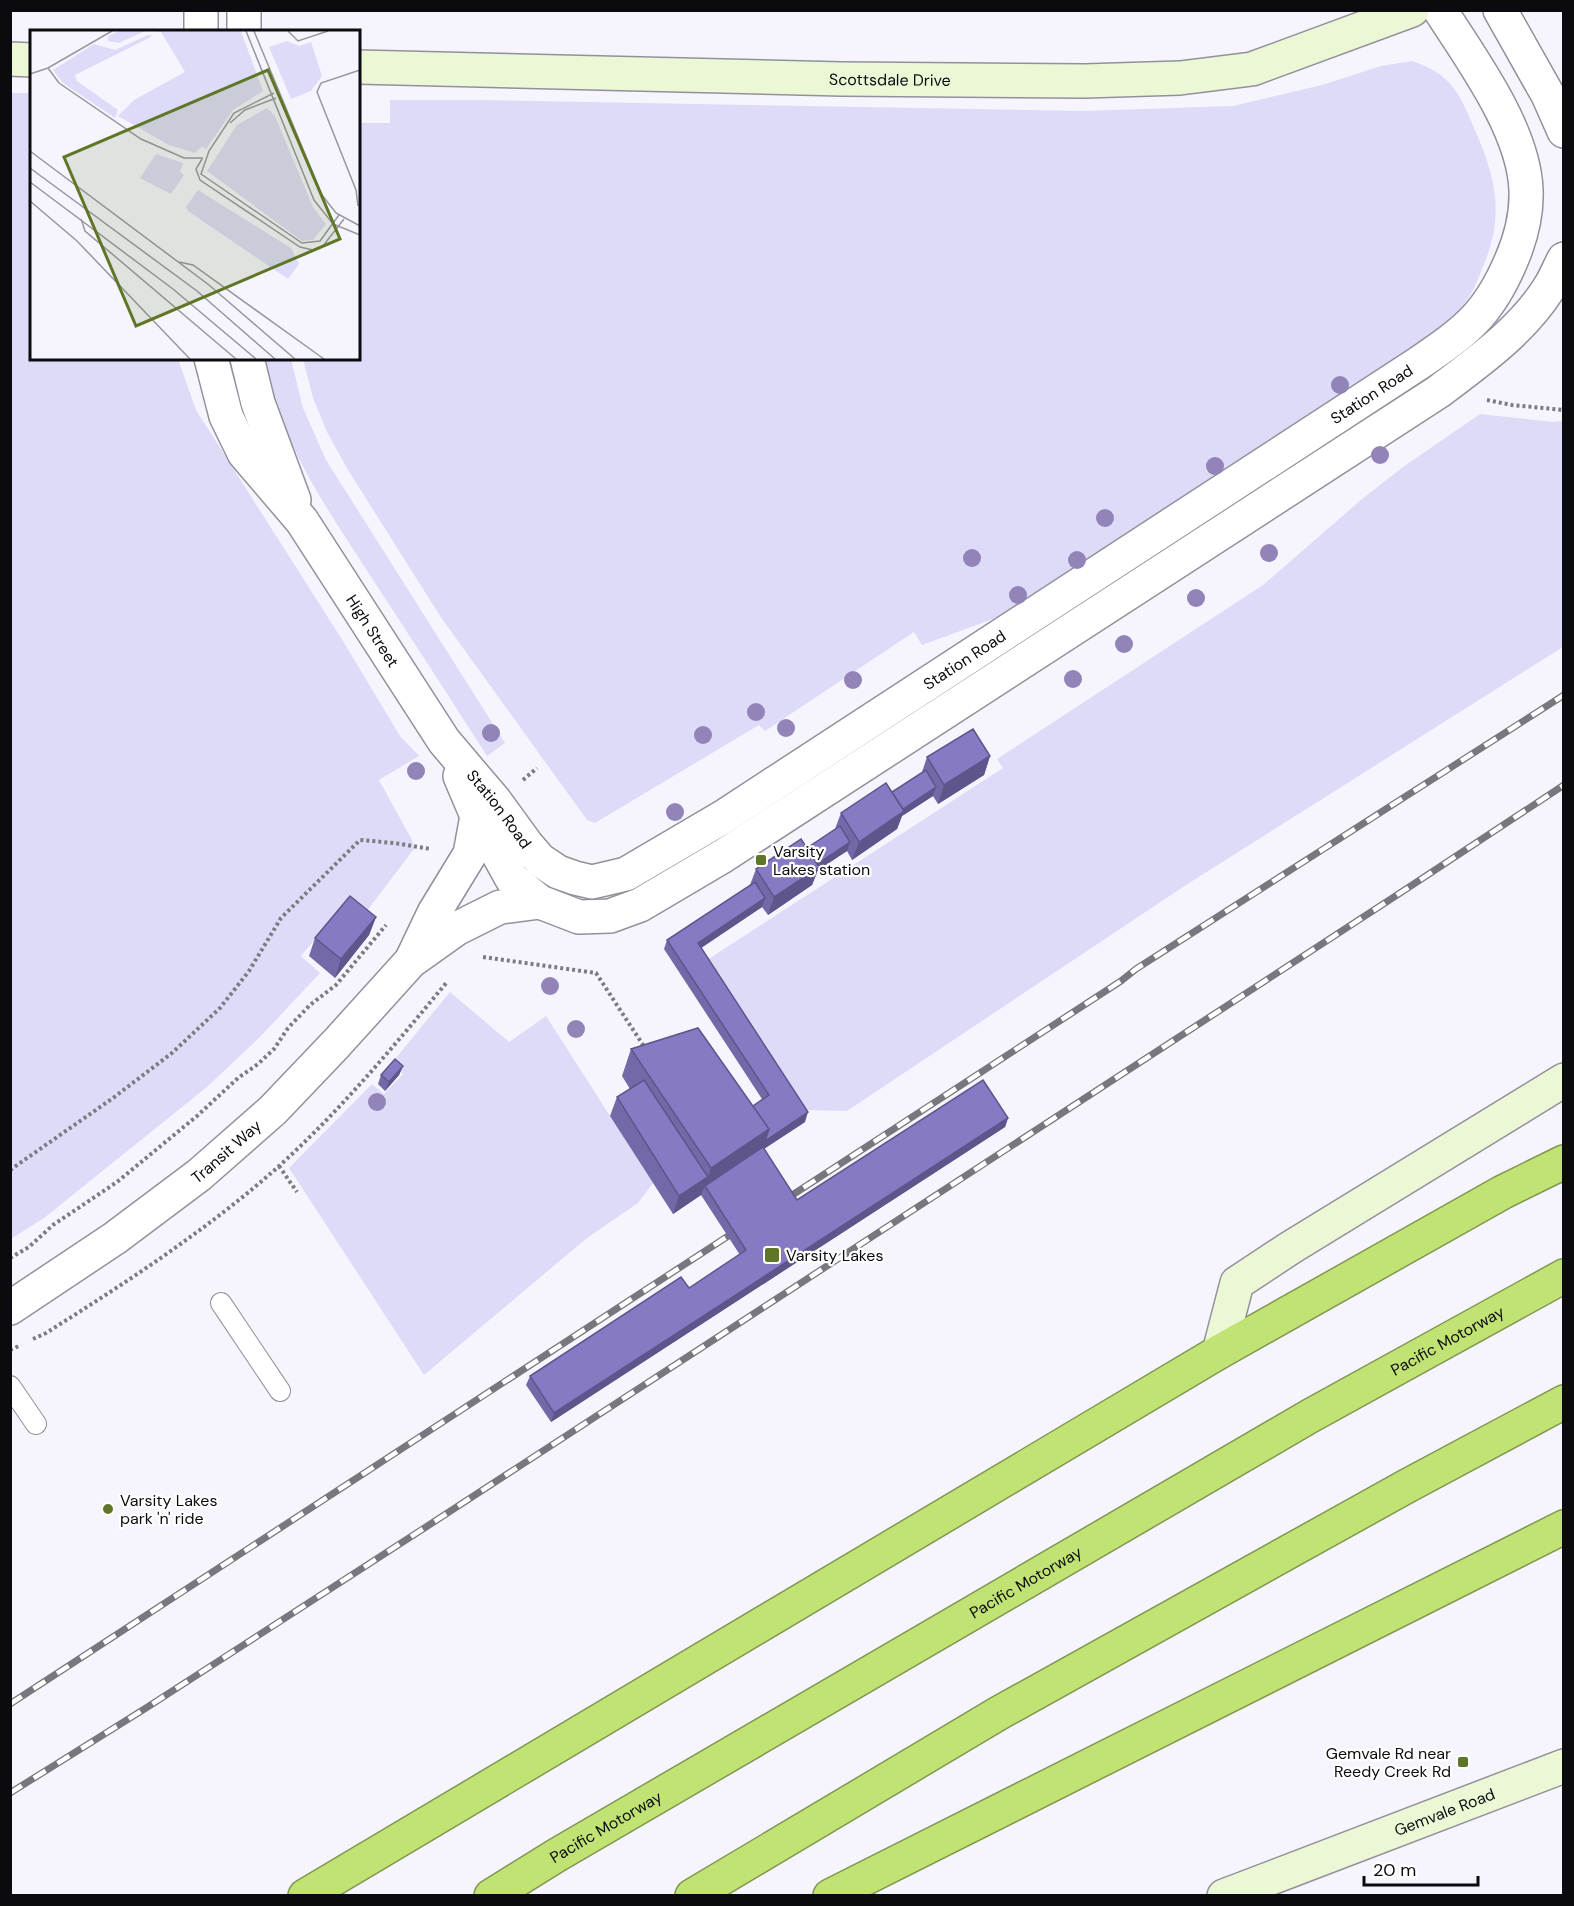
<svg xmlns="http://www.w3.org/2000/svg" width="1574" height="1906" font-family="'DM Sans',sans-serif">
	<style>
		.green { fill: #dedbf9 }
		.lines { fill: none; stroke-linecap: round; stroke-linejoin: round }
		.lane-casing { stroke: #92919b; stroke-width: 22 }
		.street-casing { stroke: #92919b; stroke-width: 36 }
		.secondary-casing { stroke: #92919b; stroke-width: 36 }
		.highway-casing { stroke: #819751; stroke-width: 36 }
		.path { stroke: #7c7b82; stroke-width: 4; stroke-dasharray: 3 3; stroke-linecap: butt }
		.lane { stroke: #fff; stroke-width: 20 }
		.street { stroke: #fff; stroke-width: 33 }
		.secondary { stroke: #ecf7d5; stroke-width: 33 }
		.highway { stroke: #c1e374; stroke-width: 33 }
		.rail-casing { stroke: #77777d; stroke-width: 7 }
		.rail { stroke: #fff; stroke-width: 4.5; stroke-dasharray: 14; stroke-linecap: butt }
		.tree { fill: #9284b9 }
		.wall { fill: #7369a9 }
		.shaded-wall { fill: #5e558a }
		.building { fill: #867ac5; stroke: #5e558a; stroke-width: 1.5 }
		.poi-dot { fill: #5f7626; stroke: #fff; stroke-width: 2 }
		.labels { text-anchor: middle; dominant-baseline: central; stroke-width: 4.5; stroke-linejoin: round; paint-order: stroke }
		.street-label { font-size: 16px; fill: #0b0b0f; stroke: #fff }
		.poi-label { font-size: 16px; fill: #0b0b0f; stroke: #fff; text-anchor: start }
		.inset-road { fill: none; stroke: #98979e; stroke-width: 1.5 }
		.view { fill: #5f7626; fill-opacity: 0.15; stroke: #5f7626; stroke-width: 3 }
		.inset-edge { fill: none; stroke: #0b0b0f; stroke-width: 3 }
	</style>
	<rect width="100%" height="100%" fill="#f6f5fe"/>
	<path class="green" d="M1412,61C1451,74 1459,92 1474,128C1497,180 1505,216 1482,269C1477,283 1470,298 1460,309C1441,331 1414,346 1391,363L1004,615L922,645L914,632L765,731L759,725L595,823L587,820L440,616L348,470L327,432L313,398L303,359L358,358L359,123H390V100H479L1083,111L1233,106L1322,85L1381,66Z
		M11,93H31L32,358L178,359L196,410L343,641L400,736L419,756L379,780L412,840L414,849L360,920L343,906L301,956L320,973L261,1036L207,1087L44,1218L11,1239Z
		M265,359H291L303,408L326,460L505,743L487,756C450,698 413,641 375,583C332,516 276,438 265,359Z
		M1480,414L1554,422L1563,421V647L1186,885L847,1111L804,1110L707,960L1003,768L997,759L1263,585L1362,499L1403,467Z
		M450,992L509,1042L546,1016L653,1183L638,1203L587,1238L424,1375L289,1168L372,1084L384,1094L403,1074L391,1064Z"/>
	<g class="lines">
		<defs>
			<path id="lane" d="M221,1303L280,1391
				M10,1386L36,1424"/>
			<g id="street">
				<path d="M201,10V32"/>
				<path d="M1500,10L1548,95L1564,131"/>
				<path d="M244,32V10"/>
				<path id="s1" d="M211,358L226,416L244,453L302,521L444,741L495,801L527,845L540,860L558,872L575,878L592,882L626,874L723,817L1419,363C1466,331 1488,315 1511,261C1521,238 1527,214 1526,190C1524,130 1472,60 1440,10"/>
				<path d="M247,358L258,403L294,500"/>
				<path d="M460,776L477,816L512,879L540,902L579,917L610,916L640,905L723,856L1438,392C1478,362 1522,331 1549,288C1555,279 1559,268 1564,259"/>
				<path d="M413,957L434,913L470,854L477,816"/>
				<path id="s2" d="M10,1308L115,1238L199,1175L273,1110L336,1044L411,961L456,929L500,907L540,902"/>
			</g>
			<g id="secondary">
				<path d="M10,59L32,60"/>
				<path id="s3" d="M358,67L842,79L1085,81L1180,78L1252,69L1412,10"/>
				<path d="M1219,1352L1237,1283L1290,1248L1564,1080"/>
				<path id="s4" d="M1224,1896L1564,1766"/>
			</g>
			<g id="highway">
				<path d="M305,1896L1219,1352L1503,1192L1564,1162"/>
				<path id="s5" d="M491,1896L557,1855L1310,1416L1564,1276"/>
				<path d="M692,1896L999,1713L1407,1486L1564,1402"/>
				<path d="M830,1896L1564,1527"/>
			</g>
		</defs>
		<use href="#lane" class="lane-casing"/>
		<use href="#street" class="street-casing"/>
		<use href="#secondary" class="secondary-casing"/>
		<use href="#highway" class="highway-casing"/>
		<path class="path" d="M1487,400L1512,405L1564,410
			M523,780L537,768
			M483,957L596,973L645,1048
			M279,1166L297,1192
			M10,1170L113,1098L172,1053L220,1008L249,971L281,918L360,840L394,843L431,849
			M10,1258L29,1247L53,1225L117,1182L197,1116L238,1078L258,1064L274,1049L288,1028L310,1005L336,985L386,925
			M33,1339L46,1333C127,1282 207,1230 278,1167C340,1111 394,1046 447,982
			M10,1350L21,1345"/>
		<use href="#lane" class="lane"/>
		<use href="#street" class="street"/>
		<use href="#secondary" class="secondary"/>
		<use href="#highway" class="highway"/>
		<defs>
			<path id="rail" d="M780,1203L1121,981L1136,969L1564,695
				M10,1704L742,1227
				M10,1793L146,1708L429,1525L1394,897L1564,785"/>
		</defs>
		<use href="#rail" class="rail-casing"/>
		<use href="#rail" class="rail"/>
	</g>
	<g class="tree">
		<circle cx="1340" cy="385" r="9"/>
		<circle cx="1380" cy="455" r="9"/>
		<circle cx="1215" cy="466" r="9"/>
		<circle cx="1105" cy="518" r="9"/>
		<circle cx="1269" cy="553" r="9"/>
		<circle cx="972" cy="558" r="9"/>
		<circle cx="1077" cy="560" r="9"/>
		<circle cx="1018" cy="595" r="9"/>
		<circle cx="1196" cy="598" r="9"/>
		<circle cx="1124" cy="644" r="9"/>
		<circle cx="1073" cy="679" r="9"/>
		<circle cx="853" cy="680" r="9"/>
		<circle cx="756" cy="712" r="9"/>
		<circle cx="786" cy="728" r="9"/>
		<circle cx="491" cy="733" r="9"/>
		<circle cx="703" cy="735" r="9"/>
		<circle cx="416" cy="771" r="9"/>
		<circle cx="675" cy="812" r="9"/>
		<circle cx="550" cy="986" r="9"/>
		<circle cx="576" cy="1029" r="9"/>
		<circle cx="377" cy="1102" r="9"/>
	</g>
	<path class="wall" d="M990,756L984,775L938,804L933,796L902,816L897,829L852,860L847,851L818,870L812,885L768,915L762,907L701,948L805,1122L764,1149L797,1200L1008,1118L1005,1127L551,1422L526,1385L530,1376L689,1288L740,1255L701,1195L673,1214L610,1116L617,1097L630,1089L622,1076L631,1049L753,1106L762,1099L664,949L667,940L750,885L756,869L807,848L835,829L841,813L892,792L922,772L927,757Z
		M376,917L369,935L335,978L309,956L315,938Z
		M403,1066L399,1075L385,1091L378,1084L381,1075Z"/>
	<path class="shaded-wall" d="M990,756L984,775L938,804L944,785Z
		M936,787L933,796L902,816L897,829L852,860L859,842L896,813Z
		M850,842L847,851L818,870L812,885L768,915L774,897L811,868Z
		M765,898L762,907L695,952L698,943Z
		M376,917L369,935L335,978L341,959Z
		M403,1066L399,1075L385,1091L389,1082Z
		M808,1112L805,1122L762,1150L705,1186L701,1195L673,1214L679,1196L708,1177L711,1168L769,1129Z
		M1008,1118L1005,1127L551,1422L554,1413Z"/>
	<path class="building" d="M973,729L990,756L944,785L927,757Z
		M926,770L936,787L903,809L892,792Z
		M886,783L904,811L859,842L841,813Z
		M840,826L850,842L817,864L807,848Z
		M801,839L819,867L774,897L756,869Z
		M755,882L765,898L698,943L808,1112L765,1141L769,1129L753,1106L769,1095L667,940Z
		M350,896L376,917L341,959L315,938Z
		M698,1028L769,1129L711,1168L631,1049Z
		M395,1059L403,1066L389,1082L381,1075Z
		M644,1080L708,1177L679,1196L617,1097Z
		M983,1080L1008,1118L554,1413L530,1376L681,1277L689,1288L746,1250L705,1186L763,1147L797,1200Z"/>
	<g class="poi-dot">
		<rect x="755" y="854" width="12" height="12" rx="3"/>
		<rect x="764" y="1247" width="16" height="16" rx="3"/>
		<circle cx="108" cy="1509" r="6"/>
		<rect x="1457" y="1756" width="12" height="12" rx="3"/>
	</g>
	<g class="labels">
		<g class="street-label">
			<text stroke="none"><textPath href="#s3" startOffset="532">Scottsdale Drive</textPath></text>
			<text stroke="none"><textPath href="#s1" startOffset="1584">Station Road</textPath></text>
			<text stroke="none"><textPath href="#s1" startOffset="321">High Street</textPath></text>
			<text stroke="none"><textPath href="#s1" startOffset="1098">Station Road</textPath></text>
			<text stroke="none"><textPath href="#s1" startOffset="540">Station Road</textPath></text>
			<text stroke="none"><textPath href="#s2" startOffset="267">Transit Way</textPath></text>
			<text stroke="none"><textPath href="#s5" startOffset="1106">Pacific Motorway</textPath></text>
			<text stroke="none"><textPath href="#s5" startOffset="620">Pacific Motorway</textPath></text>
			<text stroke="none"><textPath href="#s4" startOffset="236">Gemvale Road</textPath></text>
			<text stroke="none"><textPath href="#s5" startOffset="134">Pacific Motorway</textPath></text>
		</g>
		<g class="poi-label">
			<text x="773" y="851">Varsity<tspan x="773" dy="18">Lakes station</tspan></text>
			<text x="786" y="1255">Varsity Lakes</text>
			<text x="120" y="1500">Varsity Lakes<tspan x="120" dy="18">park 'n' ride</tspan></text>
			<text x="1451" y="1753" text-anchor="end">Gemvale Rd near<tspan x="1451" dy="18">Reedy Creek Rd</tspan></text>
		</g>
	</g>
	<g transform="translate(30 30)">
		<rect width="330" height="330" fill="#f6f5fe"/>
		<path d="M89,1H115L89,13L78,11V6ZM124,1H211L233,61L203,80L176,119L172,116L165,123L139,115L88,86L104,70L155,42L131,2ZM118,5L123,6L45,45L47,51L88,80L85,88L33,53L23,40L64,14L85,20ZM257,11L269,16L281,12L292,46L281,61L261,69L239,17ZM237,78L245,86L283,177L296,194L283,210L272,211L177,141L207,95ZM126,124L153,133L150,142L154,145L141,164L110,148ZM168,160L261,218L269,234L258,249L158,181L156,177Z" fill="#dedbf9"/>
		<path class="inset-road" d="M216,1L284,170L303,194L330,205M224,1L292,165L306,183L330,196M258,1L268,11L298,1M18,38L29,53L111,109L154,128H173M0,44L18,38L82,1M244,63L204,83L179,121L171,144L272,213L290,211L309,185M200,93L215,80L246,68M0,121L179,255L265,329M172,129L166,139L170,150L270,217L283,220L293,216L314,189M0,138L167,261L245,329M0,152L143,259L226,329M0,171L47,211L160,329M328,176L326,160L287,62L291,53L330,40M51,189L55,201L206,329M149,232L163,235L294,329"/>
		<path class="view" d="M238,40L310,209L106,296L34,127Z"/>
		<rect width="330" height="330" class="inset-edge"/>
	</g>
	<rect width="1574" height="1906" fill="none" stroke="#0b0b0f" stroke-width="24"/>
	<path d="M1364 1876v9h114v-9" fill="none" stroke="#0b0b0f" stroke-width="3"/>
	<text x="1373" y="1876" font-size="18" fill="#0b0b0f" stroke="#ffffff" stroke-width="4.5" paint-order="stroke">20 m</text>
</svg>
